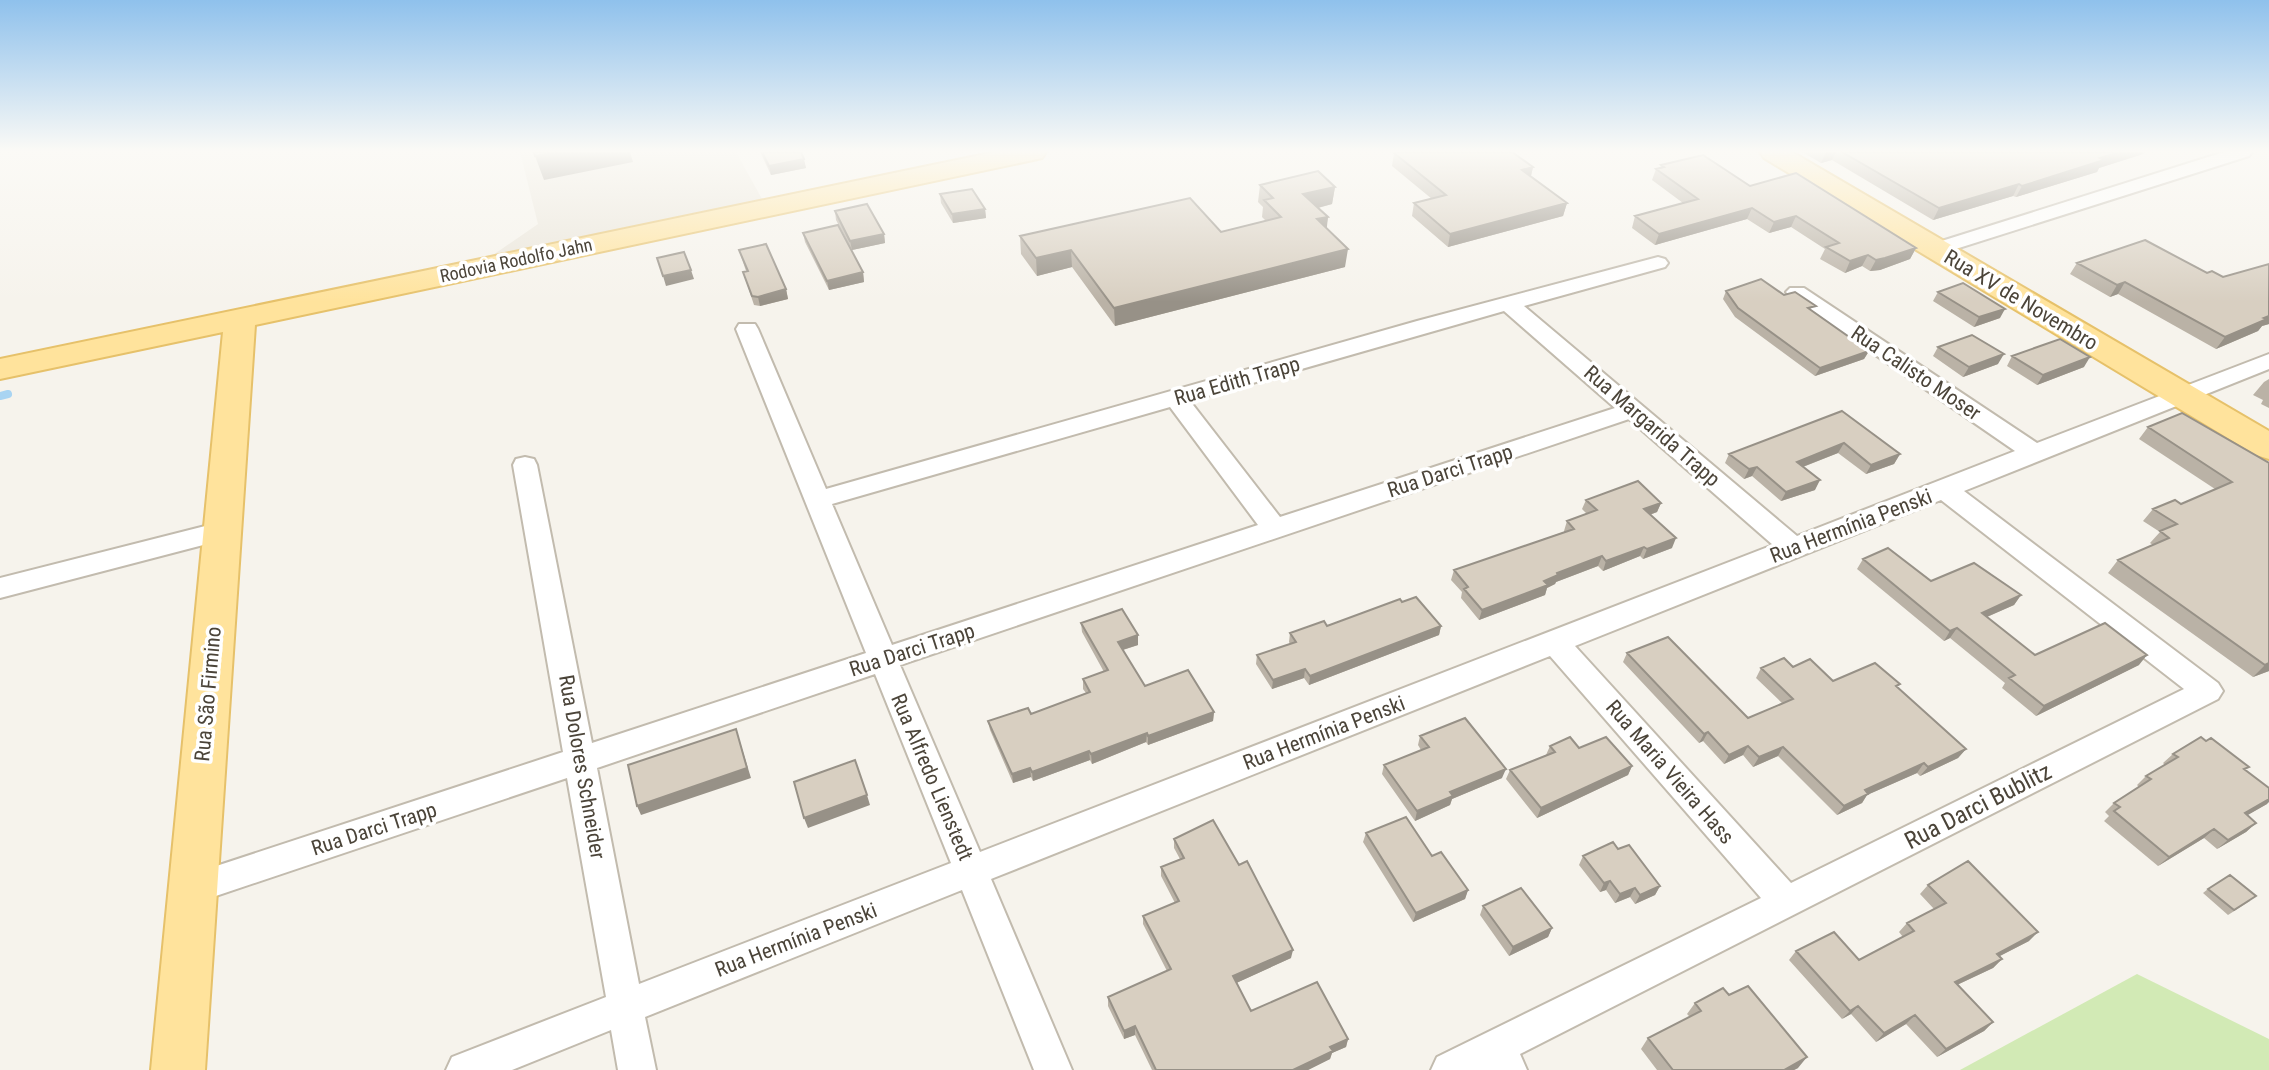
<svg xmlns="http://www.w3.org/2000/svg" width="2269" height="1070" font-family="'Roboto Condensed',sans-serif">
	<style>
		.residential { fill: #eae5da }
		.green { fill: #d2eab5 }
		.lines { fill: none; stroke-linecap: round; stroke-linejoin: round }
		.stream { stroke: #a9d4f2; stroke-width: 8 }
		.street-casing { stroke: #c2bbae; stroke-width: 4 }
		.primary-casing { stroke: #e6c16a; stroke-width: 4 }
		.street { fill: #fff; fill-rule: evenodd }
		.primary { fill: #ffe39c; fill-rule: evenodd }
		.wall { fill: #bab2a6 }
		.shaded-wall { fill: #979187 }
		.building { fill: #d8cfc1; stroke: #979187; stroke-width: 2 }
		.labels { text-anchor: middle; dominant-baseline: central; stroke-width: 7; stroke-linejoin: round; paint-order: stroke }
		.far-street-label { font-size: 18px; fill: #4b4439; stroke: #fff }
		.street-label { font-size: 21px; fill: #4b4439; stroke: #fff }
		.near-street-label { font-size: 24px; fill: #4b4439; stroke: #fff }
	</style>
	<rect width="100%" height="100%" fill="#f6f3ec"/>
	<path class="residential" d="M520,152H736L762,199L493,255L538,224Z"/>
	<path class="green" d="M2137,974L2269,1039V1070H1960Z"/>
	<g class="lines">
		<path class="stream" d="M0,396L8,394"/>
		<defs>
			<path id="street" d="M2224,152H2252L2249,156L1943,253H1929L1926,249L1929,245Z
				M1658,257L1665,259L1668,263L1665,267L1524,306L1797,536L2015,451L1790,296L1786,292L1790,288H1804L2037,443L2269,354V369L1964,491L2218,683L2223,691L2218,699L1520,1054L1527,1070H1431L1437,1057L1761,898L1550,656L991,879L1072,1070H1034L962,890L645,1017L656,1070H618L611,1030L512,1070H446L452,1057L606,997L567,778L192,904L180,900L175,889L180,878L192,874L563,752L513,465L516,459L525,457L534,459L537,465L592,743L866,653L736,329L739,324H755L758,329L826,489L1417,321ZM1504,311L1615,408L1280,517L1190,401ZM1170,407L1258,525L892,645L832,504ZM1629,419L1773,545L980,852L900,665ZM1941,500L2184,689L1791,883L1575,646ZM875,674L951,863L639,984L597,768Z
				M221,522L230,524L234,531L230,538L0,598V578Z"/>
			<path id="primary" d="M995,152H1046L1042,158L1033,160L255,325L205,1070H151L223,332L0,379V359Z
				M1760,152H1792L2269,431V459L2256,455L1764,158Z"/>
		</defs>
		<use href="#street" class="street-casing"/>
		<use href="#primary" class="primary-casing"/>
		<use href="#street" class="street"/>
		<use href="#primary" class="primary"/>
	</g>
	<path class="wall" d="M760,152H804H801L806,168L771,175Z
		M1802,152H2144L2143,154L2099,168L2097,172L2016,197L2013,196L1933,220L1832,160L1821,163Z
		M1394,153L1533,167L1531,176L1567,203L1563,216L1448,247L1412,216L1414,203L1432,199L1392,166Z
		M1661,165L1750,186L1916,248L1910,259L1880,270L1870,271L1862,266L1845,273L1820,259L1825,249L1791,227L1769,233L1747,219L1655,245L1632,228L1635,216L1683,203L1652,180L1656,169L1660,168Z
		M1260,185L1335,187L1332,204L1318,208L1328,217L1326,228L1345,267L1115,326L1072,267L1037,276L1021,254L1020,236L1221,232L1266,221L1262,217L1263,207L1258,202Z
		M940,194L985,209L986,218L953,223L941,203Z
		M835,211L884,234L885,243L852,250L836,220Z
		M803,233L863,272L864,282L829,290L805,242Z
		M739,250L786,289L788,299L760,306L754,305L743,272L746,271Z
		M2077,263L2207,273L2223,277L2269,264V324L2262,326L2258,331L2216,349L2118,294L2110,297L2070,274Z
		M1726,291L1784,295L1813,311L1869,351L1864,359L1815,376L1735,317L1723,299Z
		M1938,292L2000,318L1974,327L1933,301Z
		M1938,347L1998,364L1963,377L1933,356Z
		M2012,356L2084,367L2037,385L2007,366Z
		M2269,379V408L2261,404L2263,400L2253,395L2264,382Z
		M1842,411L1900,454L1894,464L1866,474L1838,453L1803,467L1815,490L1781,501L1752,476L1744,479L1725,463L1729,454Z
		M2148,427L2269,463V671L2253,677L2108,573L2118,560L2153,545L2150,543L2160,532L2143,521L2153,509L2181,504L2215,489L2139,439Z
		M1586,500L1661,503L1657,512L1650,515L1672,548L1643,559L1640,556L1603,571L1598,566L1556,582L1555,584L1547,588L1545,595L1479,620L1461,598L1462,592L1451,580L1454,570L1564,532V531L1567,521L1587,514L1582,509Z
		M1863,559L1931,581L2021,595L2014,605L1987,617L2035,655L2139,665L2036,716L2002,688L2005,683L1950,638L1944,641L1857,569Z
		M1402,602L1441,626L1439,635L1309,685L1304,678L1272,689L1256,664L1257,655L1290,644L1289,642L1290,633L1327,626Z
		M1081,623L1138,645L1123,650L1145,686L1214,712L1213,721L1148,745L1146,742L1092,764L1090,760L1033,781L1031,777L1013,783L990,730L988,721L1031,714L1086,693L1083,689V679L1104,672L1082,632Z
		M1627,653L1748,718L1782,703L1756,678L1761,668L1793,667L1833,681L1900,684L1897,687L1966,749L1958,758L1920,776L1917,773L1867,795L1862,803L1837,815L1778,756L1753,767L1743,755L1724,764L1703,741L1699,743L1623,662Z
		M1420,736L1502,778L1452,799L1450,805L1415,821L1382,774L1384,765L1421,750L1418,745Z
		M1550,746L1579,748L1632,766L1628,775L1537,818L1506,779L1510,770L1546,755Z
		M2173,754L2249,767L2245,770L2267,804L2247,815L2256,823L2246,832L2217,849L2204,838L2158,866L2104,821L2109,816L2105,812L2114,803L2139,787L2137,785L2146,776L2165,765L2163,763Z
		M1366,833L1432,856L1468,890L1465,899L1413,922L1363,842Z
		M1174,839L1291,958L1236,983L1251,1011L1348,1039L1346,1047L1332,1053L1330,1059L1308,1070H1152L1135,1035L1124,1039L1108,1006V997L1167,971L1143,924V916L1175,903L1161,876V867L1180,859L1174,848Z
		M1618,849L1660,886L1655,895L1635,904L1630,897L1615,903L1606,890L1600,892L1579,865L1583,856Z
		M1928,885L2029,941L2000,956L2002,959L1993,968L1957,985L1993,1022L1984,1031L1937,1057L1906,1024L1876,1042L1851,1014L1842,1019L1789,960L1796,951L1859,960L1903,937L1899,932L1907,923L1934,909L1920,894Z
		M2208,889L2250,901L2228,915L2203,893Z
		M1483,906L1552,928L1548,937L1509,956L1480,915Z
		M1695,1003L1798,1068L1794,1070H1657L1641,1049L1648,1038L1690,1017L1687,1014Z"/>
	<path class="shaded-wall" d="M556,152H630L633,162L544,180L535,156Z
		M1826,152H1836L1832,160L1821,163Z
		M2120,152H2144L2143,154L2099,168L2097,172L2016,197L2022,186Z
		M804,159L806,168L771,175L769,166Z
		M1533,167L1530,180L1522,170Z
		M2019,184L2013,196L1933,220L1939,208Z
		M1335,187L1332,204L1302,212L1303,194Z
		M1567,203L1563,216L1448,247L1450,234Z
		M1752,208L1747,219L1655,245L1659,234Z
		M985,209L986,218L953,223L952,214Z
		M1796,216L1791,227L1769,233L1774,222Z
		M1328,217L1326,235L1317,219Z
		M884,234L885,243L852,250L850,241Z
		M1916,248L1910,259L1880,270L1870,271L1876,260Z
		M1348,249L1345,267L1115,326L1114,308Z
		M1071,250L1072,267L1037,276L1036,258Z
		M1868,255L1862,266L1845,273L1850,261Z
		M691,270L694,279L666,286L663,276Z
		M863,272L864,282L829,290L827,281Z
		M2125,282L2118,294L2110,297L2117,285Z
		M786,289L788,299L760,306L758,297Z
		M2005,309L2000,318L1974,327L1979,317Z
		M2269,316V324L2262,326L2258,331L2216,349L2225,337Z
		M1869,351L1864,359L1815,376L1820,368Z
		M2004,354L1998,364L1963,377L1969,367Z
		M2090,357L2084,367L2037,385L2043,375Z
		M1844,443L1838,453L1792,471L1797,462Z
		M1900,454L1894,464L1866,474L1871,465Z
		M1757,467L1752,476L1744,479L1749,469Z
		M1820,480L1815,490L1781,501L1786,492Z
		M1661,503L1657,512L1640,518L1644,509Z
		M1676,538L1672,548L1643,559L1647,549Z
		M1644,547L1640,556L1603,571L1606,561Z
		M1602,556L1598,566L1556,582L1555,584L1547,588L1545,595L1479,620L1482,610L1544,581L1557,573Z
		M2021,595L2014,605L1975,622L1982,613Z
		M1441,626L1439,635L1309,685L1310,676Z
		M1957,628L1950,638L1944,641L1950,631Z
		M1138,635V645L1119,651L1118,642Z
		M2147,655L2139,665L2036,716L2044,706Z
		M2269,663V671L2253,677L2265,665Z
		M1305,669L1304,678L1272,689L1273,680Z
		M1214,712L1213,721L1148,745V736Z
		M736,729L751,778L641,815L637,806Z
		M1708,732L1703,741L1699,743L1704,734Z
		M1147,733L1146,742L1092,764L1091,754Z
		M1748,746L1743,755L1724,764L1729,755Z
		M1783,747L1778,756L1753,767L1759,757Z
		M1966,749L1958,758L1920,776L1928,767Z
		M1089,751L1090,760L1033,781L1032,772Z
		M1924,763L1917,773L1867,795L1862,803L1837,815L1844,806L1865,790Z
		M1632,766L1628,775L1537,818L1541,808Z
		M1030,768L1031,777L1013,783L1012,774Z
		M1506,769L1502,778L1452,799L1450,805L1415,821L1417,811L1450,792Z
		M867,795L870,805L808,828L804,818Z
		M2269,799V802L2267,804L2234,823L2245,813Z
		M2256,823L2246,832L2217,849L2228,840Z
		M2214,829L2204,838L2158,866L2169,857Z
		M1610,881L1606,890L1600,892L1604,883Z
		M1660,886L1655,895L1635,904L1640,895Z
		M1635,888L1630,897L1615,903L1620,894Z
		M1468,890L1465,899L1413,922L1416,913Z
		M1552,928L1548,937L1509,956L1513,947Z
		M2038,932L2029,941L1988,962L1997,954Z
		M1293,950L1291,958L1232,985L1233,976Z
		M2002,959L1993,968L1946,990L1955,982Z
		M1858,1006L1851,1014L1842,1019L1850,1011Z
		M1915,1015L1906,1024L1876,1042L1884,1033Z
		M1993,1022L1984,1031L1937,1057L1946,1049Z
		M1135,1026V1035L1124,1039V1031Z
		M1348,1039L1346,1047L1332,1053L1330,1059L1308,1070H1293L1330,1047Z
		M1807,1057L1798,1068L1794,1070H1784Z"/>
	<path class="building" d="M534,152H556L535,156Z
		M762,152H801L804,159L769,166Z
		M1399,152H1512L1533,167L1522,170L1567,203L1450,234L1414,203L1446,195L1394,153Z
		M1842,152H2120L2100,158L2104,160L2022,186L2019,184L1939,208Z
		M1703,155L1750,186L1796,173L1916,248L1885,258L1876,260L1868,255L1850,261L1826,247L1839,243L1796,216L1774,222L1752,208L1659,234L1635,216L1698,199L1656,169L1664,167L1661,165Z
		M1318,171L1335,187L1303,194L1328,217L1317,219L1348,249L1114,308L1071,250L1036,258L1020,236L1190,198L1221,232L1281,217L1264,200L1273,198L1260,185Z
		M972,189L985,209L952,214L940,194Z
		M867,204L884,234L850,241L835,211Z
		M838,225L863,272L827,281L803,233Z
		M2145,240L2207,273L2212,271L2223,277L2269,264V316L2264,318L2267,319L2225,337L2125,282L2117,285L2077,263Z
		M766,244L786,289L758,297L752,296L743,272L748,271L739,250Z
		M684,252L691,270L663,276L657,258Z
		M1761,279L1784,295L1795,292L1816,306L1808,308L1869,351L1820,368L1738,308L1726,291Z
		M1963,283L2005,309L1979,317L1938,292Z
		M1972,335L2004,354L1969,367L1938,347Z
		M2060,339L2090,357L2043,375L2012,356Z
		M1842,411L1900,454L1871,465L1844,443L1797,462L1820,480L1786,492L1757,467L1749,469L1729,454Z
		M2182,413L2269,463V663L2265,665L2118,560L2169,538L2160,531L2177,524L2153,509L2175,500L2181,504L2232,482L2148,427Z
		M1638,481L1661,503L1644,509L1676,538L1647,549L1644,547L1606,561L1602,556L1557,573L1558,575L1544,581L1548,585L1482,610L1464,589L1468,587L1454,570L1574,529L1567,521L1597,510L1586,500Z
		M1888,548L1931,581L1974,563L2021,595L1982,613L2035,655L2105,623L2147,655L2044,706L2009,678L2015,675L1957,628L1950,631L1863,559Z
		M1416,597L1441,626L1310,676L1305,669L1273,680L1257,655L1296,642L1290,633L1324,621L1327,626L1400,599L1402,602Z
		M1122,609L1138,635L1118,642L1145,686L1188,670L1214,712L1148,736L1147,733L1091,754L1089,751L1032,772L1030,768L1012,774L988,721L1028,708L1031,714L1090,692L1083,679L1108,670L1081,623Z
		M1668,637L1748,718L1793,699L1761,668L1784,658L1793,667L1810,659L1833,681L1875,663L1900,684L1896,686L1966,749L1928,767L1924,763L1865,790L1868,794L1844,806L1783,747L1759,757L1748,746L1729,755L1708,732L1704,734L1627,653Z
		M1465,718L1506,769L1450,792L1453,796L1417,811L1384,765L1429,747L1420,736Z
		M736,729L747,768L637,806L628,765Z
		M1570,737L1579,748L1606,737L1632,766L1541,808L1510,770L1555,752L1550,746Z
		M2201,737L2206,741L2211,738L2249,767L2244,769L2269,788V799L2245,813L2256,823L2228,840L2214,829L2169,857L2114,811L2120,807L2114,803L2151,779L2146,776L2178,757L2173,754Z
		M855,760L867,795L804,818L794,782Z
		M1406,817L1432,856L1441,852L1468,890L1416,913L1366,833Z
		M1213,820L1239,865L1247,861L1293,950L1233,976L1251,1011L1317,982L1348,1039L1330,1047L1333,1051L1293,1070H1156L1135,1026L1124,1031L1108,997L1171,969L1143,916L1179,901L1161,867L1184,858L1174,839Z
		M1613,842L1618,849L1629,845L1660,886L1640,895L1635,888L1620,894L1610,881L1604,883L1583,856Z
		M1968,861L2038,932L1997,954L2002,959L1955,982L1993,1022L1946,1049L1915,1015L1884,1033L1858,1006L1850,1011L1796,951L1834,932L1859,960L1914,931L1907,923L1946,903L1928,885Z
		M2230,875L2256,896L2234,910L2208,889Z
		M1521,888L1552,928L1513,947L1483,906Z
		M1748,986L1807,1057L1784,1070H1673L1648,1038L1701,1011L1695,1003L1723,988L1729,995Z"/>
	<linearGradient id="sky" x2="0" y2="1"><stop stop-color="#8fc1ec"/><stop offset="0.5" stop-color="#fbfaf6"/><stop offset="1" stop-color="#fbfaf6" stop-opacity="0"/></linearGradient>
	<rect width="2269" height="302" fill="url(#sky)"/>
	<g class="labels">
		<g class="far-street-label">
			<text transform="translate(516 260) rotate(-12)">Rodovia Rodolfo Jahn</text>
		</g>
		<g class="street-label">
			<text transform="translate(2021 300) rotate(31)">Rua XV de Novembro</text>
			<text transform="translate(1916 373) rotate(34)">Rua Calisto Moser</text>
			<text transform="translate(1237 381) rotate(-16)">Rua Edith Trapp</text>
			<text transform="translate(1652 426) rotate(41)">Rua Margarida Trapp</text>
			<text transform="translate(1450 471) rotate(-18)">Rua Darci Trapp</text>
			<text transform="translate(1851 526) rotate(-21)">Rua Hermínia Penski</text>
			<text transform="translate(912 650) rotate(-18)">Rua Darci Trapp</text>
			<text transform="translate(208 694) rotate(-85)">Rua São Firmino</text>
			<text transform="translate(1324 733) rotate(-21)">Rua Hermínia Penski</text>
			<text transform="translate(582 767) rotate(80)">Rua Dolores Schneider</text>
			<text transform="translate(1670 772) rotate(49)">Rua Maria Vieira Hass</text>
			<text transform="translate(932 777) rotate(67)">Rua Alfredo Lienstedt</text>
			<text transform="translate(374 829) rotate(-18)">Rua Darci Trapp</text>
			<text transform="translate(796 940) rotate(-21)">Rua Hermínia Penski</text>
		</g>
		<g class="near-street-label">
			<text transform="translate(1978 806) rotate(-27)">Rua Darci Bublitz</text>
		</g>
	</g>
</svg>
